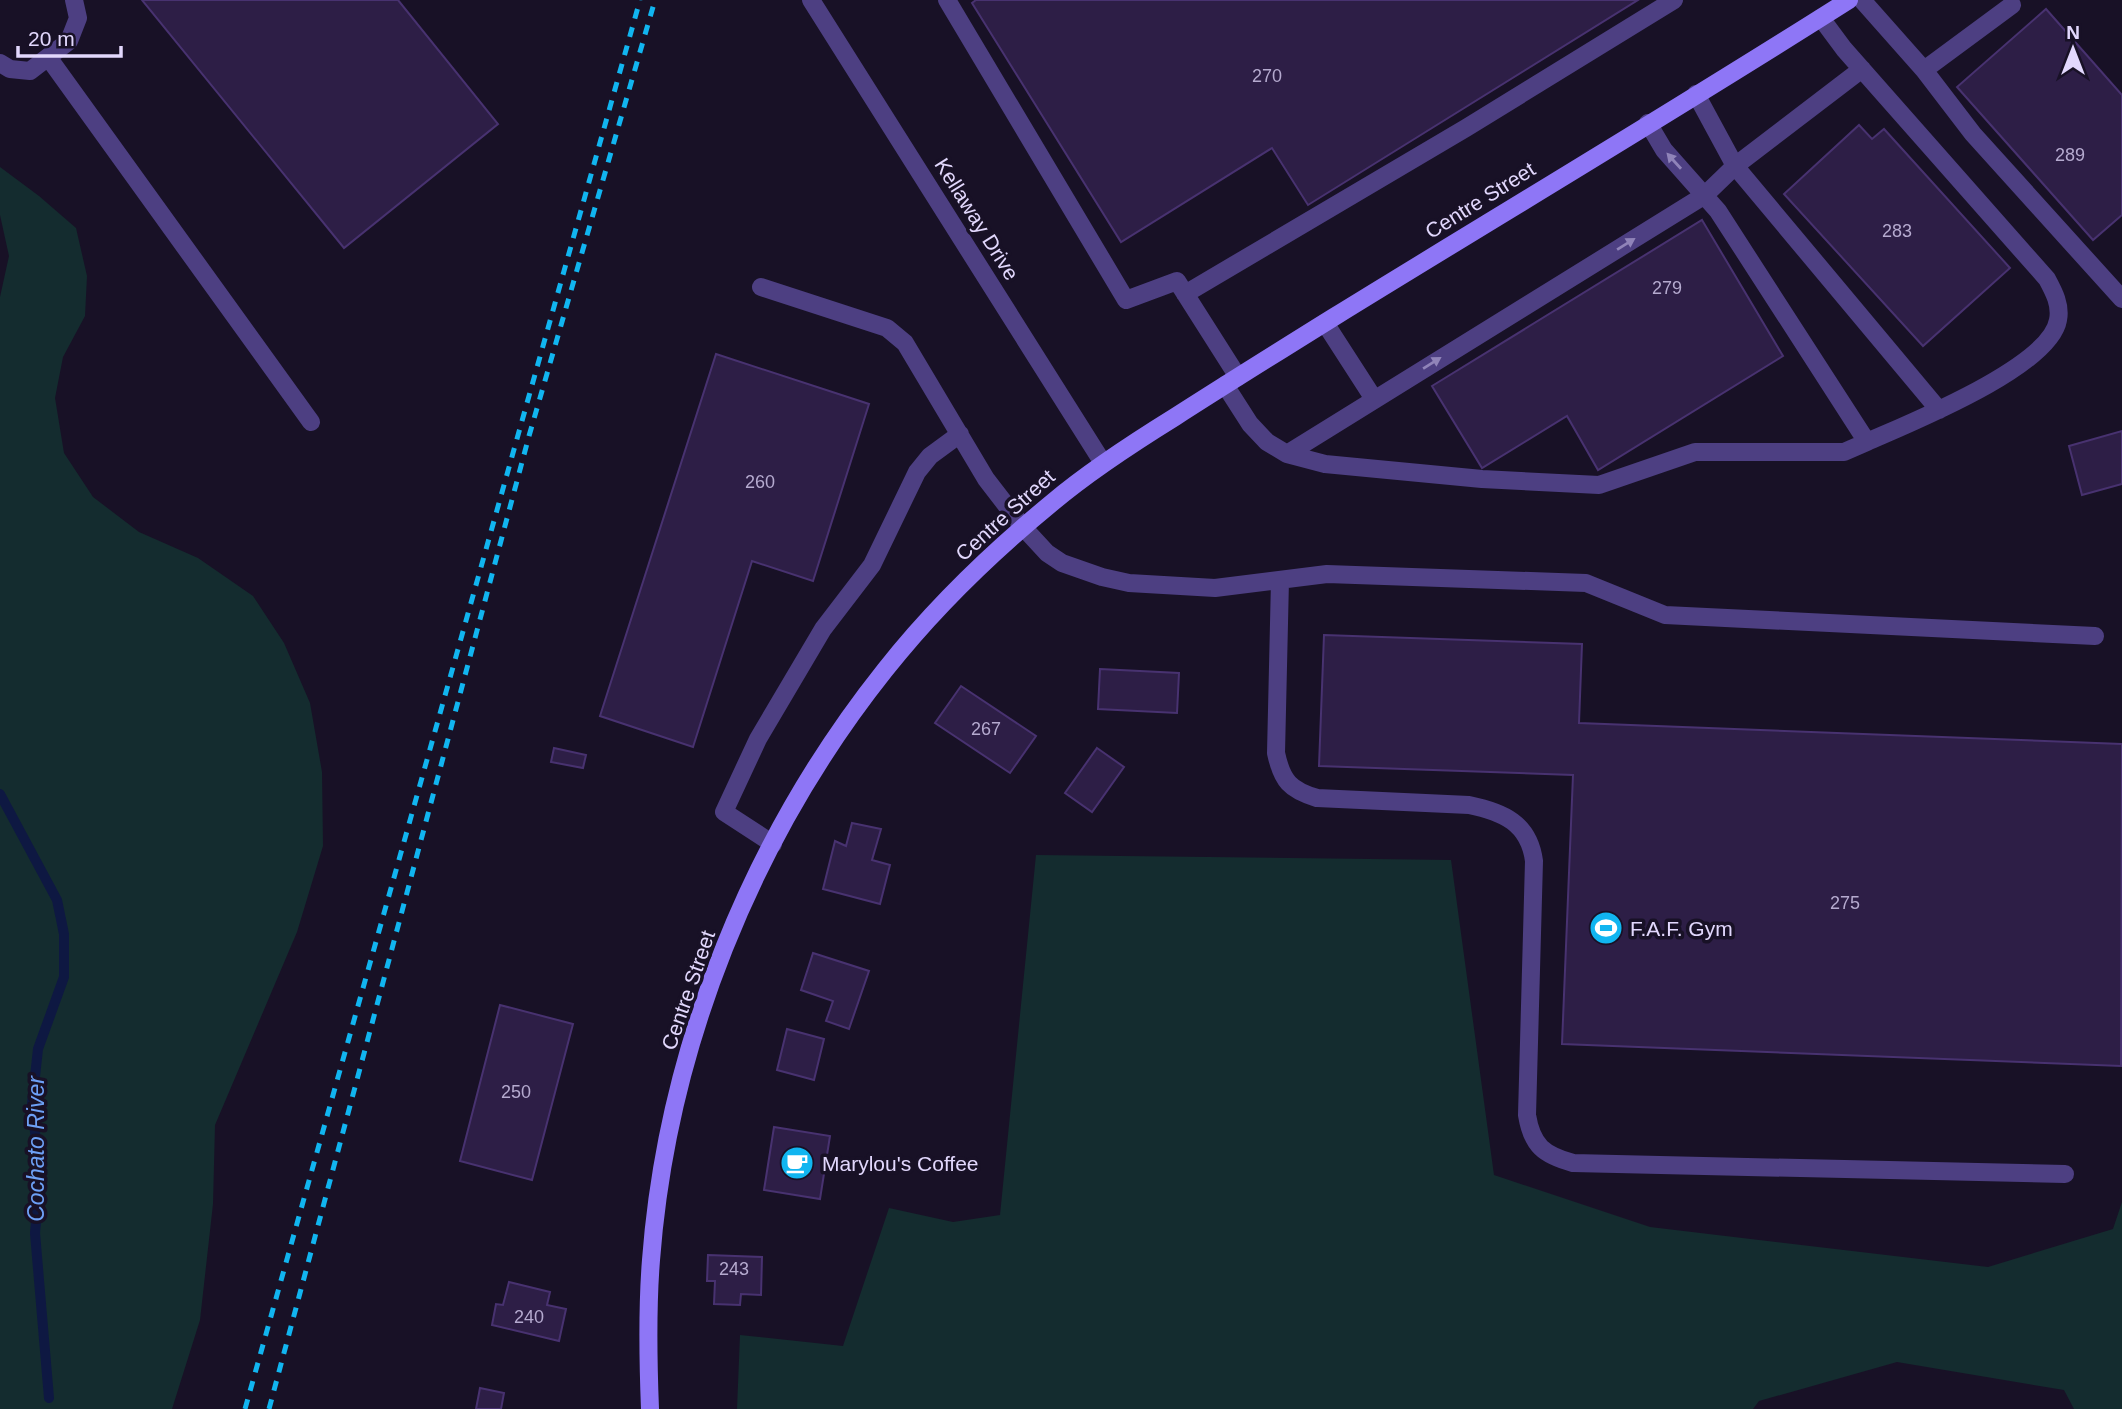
<svg xmlns="http://www.w3.org/2000/svg" width="2122" height="1409" font-family="Helvetica,sans-serif">
	<style>
		.green { fill: #142c2f }
		.lines { fill: none; stroke-linecap: round; stroke-linejoin: round }
		.stream { stroke: #0e1842; stroke-width: 10 }
		.building { fill: #2d1e46; stroke: #483270; stroke-width: 2 }
		.lane { stroke: #4d3f82; stroke-width: 18 }
		.street { stroke: #4d3f82; stroke-width: 18 }
		.secondary { stroke: #8e76f6; stroke-width: 18 }
		.rail { stroke: #11b5f0; stroke-width: 5; stroke-dasharray: 10 9; stroke-linecap: butt }
		.oneway { fill: #9084b9 }
		.labels { text-anchor: middle; dominant-baseline: central; stroke-width: 7; stroke-linejoin: round; paint-order: stroke }
		.number-label { font-size: 18px; fill: #b5aacf }
		.street-label { font-size: 21px; fill: #e2d8fd; stroke: #181126 }
		.poi-label { font-size: 21px; fill: #e2d8fd; stroke: #181126; text-anchor: start }
		.water-label { font-size: 23px; font-style: italic; fill: #6da0f6; stroke: #181126 }
	</style>
	<rect width="100%" height="100%" fill="#181126"/>
	<path class="green" d="M0,167L39,196L76,228L87,276L85,316L63,357L55,398L64,453L93,497L139,532L198,558L253,596L284,643L310,703L322,772L323,846L297,932L215,1125L213,1204L200,1320L172,1409H0V297L9,256L0,215Z
		M1036,855L1451,860L1494,1175L1650,1227L1988,1267L2113,1229L2122,1202V1409H2074L2064,1390L1897,1362L1759,1401L1753,1409H737L740,1335L843,1346L889,1208L953,1222L1000,1215Z"/>
	<g class="lines">
		<path class="stream" d="M0,794L57,900L64,934V977L38,1049L32,1104L40,1178L35,1233L49,1398"/>
	</g>
	<path class="building" d="M142,0H398L498,124L344,248Z
		M976,0H1638L1308,205L1272,148L1121,242L972,3Z
		M2046,9L2122,95V215L2093,240L1957,87Z
		M1859,125L1872,139L1884,129L2010,268L1923,346L1784,194Z
		M1702,220L1783,356L1598,470L1567,416L1482,468L1432,386Z
		M716,354L869,404L813,581L752,561L693,747L600,716Z
		M2122,431V484L2082,495L2069,446Z
		M1324,635L1582,644L1579,723L2122,744L2121,1066L1562,1044L1573,775L1319,766Z
		M1100,669L1179,673L1177,713L1098,709Z
		M961,686L1036,736L1010,773L935,723Z
		M554,748L586,755L583,768L551,762Z
		M1097,748L1124,767L1092,812L1065,793Z
		M852,823L881,829L872,860L890,865L880,904L823,889L835,841L846,846Z
		M813,953L869,971L849,1029L826,1021L833,1001L801,990Z
		M500,1005L573,1024L532,1180L460,1161Z
		M787,1029L824,1039L814,1080L777,1070Z
		M774,1127L830,1136L820,1199L764,1190Z
		M708,1255L762,1257L761,1295L741,1294L740,1305L714,1304L715,1281H707Z
		M509,1282L550,1292L547,1305L566,1309L559,1341L492,1325L496,1304L503,1305Z
		M480,1388L504,1393L501,1409H476Z"/>
	<g class="lines">
		<path class="lane" d="M947,0L1126,300L1177,281L1238,377
			M1862,0L1924,70L1973,134L2122,299
			M1821,18L1844,49L2047,279C2054,292 2061,305 2058,320C2050,367 1910,423 1867,442
			M48,57L311,422
			M0,63L10,69L30,71L69,41L78,18L74,0
			M1924,70L2012,5
			M1696,94L1735,166L1939,410
			M761,287L887,328L905,343L986,479L1023,527L1047,553L1062,563L1102,577L1129,583L1215,588L1327,574L1586,583L1665,615L2095,636
			M1185,294L1466,128L1674,0
			M1325,323L1374,399
			M1225,385L1250,424L1267,442L1287,454L1325,464L1482,479L1599,485L1695,452H1844L1867,442L1718,211L1664,150L1648,123
			M1287,454L1705,195L1735,166L1862,69
			M1280,580L1276,753C1282,781 1290,790 1317,798L1469,805C1503,812 1529,823 1534,861L1527,1115C1532,1146 1544,1155 1573,1163L2065,1174
			M773,844L724,812L758,739L823,629L872,565L917,472L930,456L960,434"/>
		<path class="street" d="M811,0L1103,463"/>
		<path class="secondary" d="M650,1409C648,1359 647,1310 651,1260C667,1048 752,837 885,670C934,608 992,552 1053,502C1091,470 1133,443 1175,417C1228,383 1281,350 1334,317C1506,211 1679,108 1849,0"/>
		<path class="rail" d="M245,1409L640,0
			M269,1409L529,436L655,0"/>
	</g>
	<defs><path id="oneway-solid" d="M-6-.8H1V-3.2L6.5 0L1 3.2V.8H-6Z" transform="scale(1.75)"/></defs>
	<g class="oneway">
		<use href="#oneway-solid" transform="translate(1674 161) rotate(-132)"/>
		<use href="#oneway-solid" transform="translate(1626 244) rotate(-32)"/>
		<use href="#oneway-solid" transform="translate(1432 363) rotate(-32)"/>
	</g>
	<defs>
		<symbol id="stadium-disc" viewBox="-11 -11 22 22"><circle r="9.5" fill="#11b5f0" stroke="#181126"/><path d="M0-5a6.5 5 0 1 0 0 10a6.5 5 0 1 0 0-10ZM-3.5-1.8h7v3.6h-7Z" fill="#fff"/></symbol>
		<symbol id="cafe-disc" viewBox="-11 -11 22 22"><circle r="9.5" fill="#11b5f0" stroke="#181126"/><path d="M-5.5-4.5H6V0H3Q3 3.5 0 3.5H-2.5Q-5.5 3.5-5.5 0ZM3-3.2v2h1.7v-2ZM-6 4.5H4V6H-6Z" fill="#fff"/></symbol>
	</defs>
	<g fill-rule="evenodd">
		<use href="#stadium-disc" x="1587" y="909" width="38" height="38"/>
		<use href="#cafe-disc" x="778" y="1144" width="38" height="38"/>
	</g>
	<g class="labels">
		<g class="number-label">
			<text x="1267" y="76">270</text>
			<text x="2070" y="155">289</text>
			<text x="1897" y="231">283</text>
			<text x="1667" y="288">279</text>
			<text x="760" y="482">260</text>
			<text x="986" y="729">267</text>
			<text x="1845" y="903">275</text>
			<text x="516" y="1092">250</text>
			<text x="734" y="1269">243</text>
			<text x="529" y="1317">240</text>
		</g>
		<g class="street-label">
			<text transform="translate(1480 200) rotate(-32)">Centre Street</text>
			<text transform="translate(977 219) rotate(58)">Kellaway Drive</text>
			<text transform="translate(1005 515) rotate(-42)">Centre Street</text>
			<text transform="translate(688 990) rotate(-71)">Centre Street</text>
		</g>
		<g class="poi-label">
			<text x="1630" y="928">F.A.F. Gym</text>
			<text x="822" y="1163">Marylou's Coffee</text>
		</g>
		<g class="water-label">
			<text transform="translate(36 1149) rotate(-90)">Cochato River</text>
		</g>
	</g>
	<g transform="translate(2073 49)" stroke="#181126" stroke-width="5" paint-order="stroke">
	<path d="M0-5L12 26L0 18L-12 26Z" fill="#e2d8fd"/>
	<text y="-10" font-size="19" font-weight="bold" text-anchor="middle" fill="#e2d8fd">N</text>
	</g>
	<path d="M18 46v10h103v-10" fill="none" stroke="#e2d8fd" stroke-width="3.5"/>
	<text x="28" y="46" font-size="21" fill="#e2d8fd" stroke="#181126" stroke-width="5" paint-order="stroke">20 m</text>
</svg>
